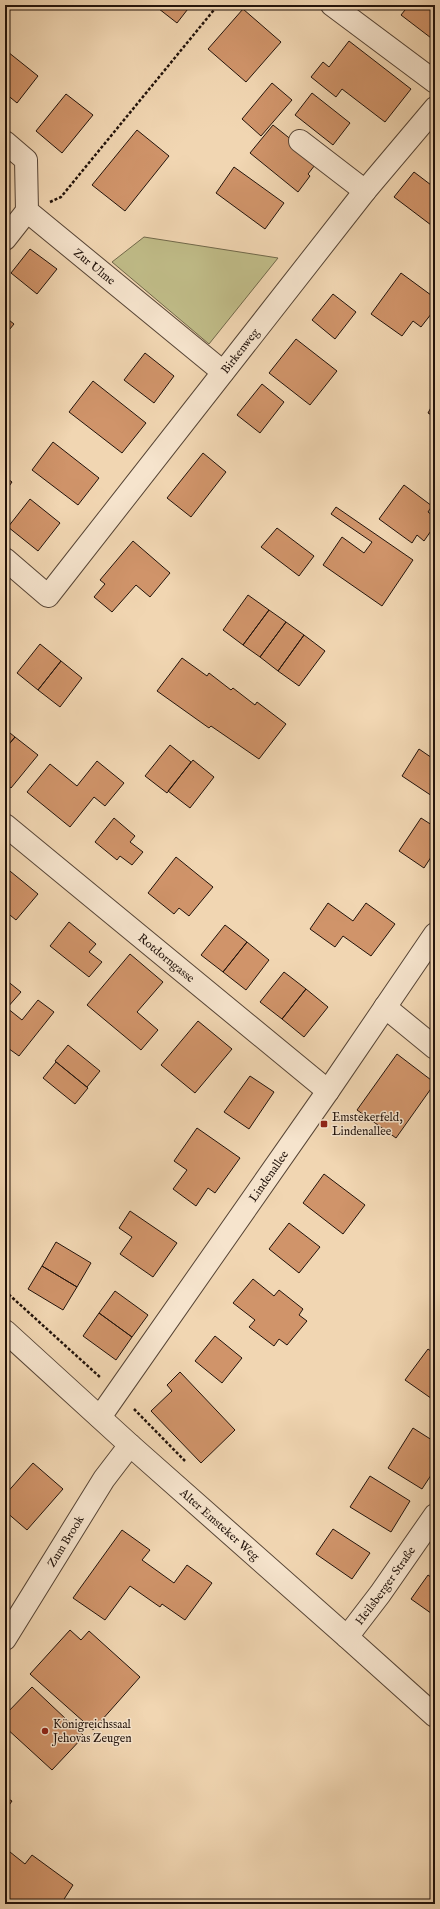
<svg xmlns="http://www.w3.org/2000/svg" width="440" height="1909" font-family="'IM FELL English',serif">
	<style>
		.green { fill: #c0bc88; stroke: #71684a }
		.building { fill: #d0946a; stroke: #22130b }
		.lines { fill: none; stroke-linecap: round; stroke-linejoin: round }
		.minor-casing { stroke: #564435; stroke-width: 24 }
		.path { stroke: #22130b; stroke-width: 2.5; stroke-dasharray: 3 2; stroke-linecap: butt }
		.minor { stroke: #f6e4cd; stroke-width: 22 }
		.poi-dot { fill: #8f2418; stroke: #f6e4cd; stroke-width: 1.5 }
		.labels { text-anchor: middle; dominant-baseline: central; stroke-width: 3; stroke-linejoin: round; paint-order: stroke }
		.street-label { font-size: 12px; fill: #22130b; stroke: #f6e4cd }
		.poi-label { font-size: 12px; fill: #22130b; stroke: #f6e4cd; text-anchor: start }
	</style>
	<rect width="100%" height="100%" fill="#f1d6b2"/>
	<filter id="stains"><feTurbulence type="fractalNoise" baseFrequency=".005" numOctaves="4"/><feColorMatrix values="0 0 0 0 .2 0 0 0 0 .09 0 0 0 0 .02 0 0 0 .5 -.17"/></filter>
	<radialGradient id="worn" r=".72"><stop offset=".6" stop-color="#630" stop-opacity="0"/><stop offset="1" stop-color="#630" stop-opacity=".3"/></radialGradient>
	<path class="green" d="M144,237L278,258L209,344L112,262Z"/>
	<path class="building" d="M154,5H191L177,23Z
		M409,5H435V41L401,15Z
		M243,9L281,42L246,82L208,49Z
		M349,41L411,89L385,122L342,89L336,97L311,77L323,62L329,67Z
		M8,52L38,76L17,103L5,93V55Z
		M272,83L292,100L261,136L242,119Z
		M312,93L350,123L333,145L295,115Z
		M66,94L93,115L62,153L36,131Z
		M273,125L318,161L308,174L310,176L298,192L250,153Z
		M137,130L169,156L125,211L92,185Z
		M234,167L284,203L265,229L216,193Z
		M414,172L435,188V228L394,197Z
		M30,249L57,269L37,294L11,273Z
		M401,273L435,298V309L421,327L413,321L402,336L371,314Z
		M333,294L356,312L335,339L312,320Z
		M5,317L14,324L5,335Z
		M296,339L337,371L310,405L269,373Z
		M145,353L174,376L154,403L124,380Z
		M93,381L146,423L122,453L69,412Z
		M262,384L284,402L260,433L237,415Z
		M435,400V417L428,413Z
		M53,442L99,478L78,505L32,470Z
		M203,453L226,472L191,517L167,498Z
		M5,477L12,482L5,492Z
		M404,485L432,506L428,512L435,517V525L424,541L417,535L412,543L379,519Z
		M30,499L60,523L38,551L8,527Z
		M336,507L413,560L382,606L323,565L342,537L364,553L372,542L331,514Z
		M277,528L314,556L299,576L261,547Z
		M133,541L170,573L150,597L136,585L112,612L94,597L105,584L100,580Z
		M248,595L269,610L243,645L223,630Z
		M269,610L286,622L260,657L243,645Z
		M286,622L304,635L278,671L260,657Z
		M304,635L325,651L299,686L278,671Z
		M5,642L9,646L5,651Z
		M40,644L61,661L38,690L17,673Z
		M182,658L207,676L209,673L231,690L233,688L255,705L257,702L286,724L259,759L211,726L209,728L157,691Z
		M61,661L82,678L60,707L38,690Z
		M5,729L15,737L5,749Z
		M15,737L38,755L11,788L5,783V749Z
		M170,745L191,762L167,793L145,776Z
		M419,749L435,760V798L402,776Z
		M193,760L214,777L190,808L168,791Z
		M97,761L124,783L105,806L94,797L70,827L27,792L50,764L77,786Z
		M114,818L135,836L130,842L143,852L132,865L120,856L117,860L95,842Z
		M421,818L435,827V851L424,868L399,851Z
		M176,857L213,887L189,916L179,908L174,914L148,893Z
		M5,867L38,894L16,920L5,911Z
		M328,903L353,921L366,903L395,924L371,956L343,936L335,947L310,929Z
		M69,922L96,944L89,952L102,962L89,977L50,946Z
		M225,925L247,942L223,972L201,955Z
		M247,942L269,960L246,990L223,972Z
		M130,954L163,982L137,1012L158,1030L141,1050L87,1005Z
		M284,972L306,989L282,1019L260,1002Z
		M6,980L21,992L7,1008L22,1020L38,1000L54,1012L19,1056L5,1046V982Z
		M306,989L328,1007L304,1037L282,1019Z
		M198,1021L232,1049L195,1093L161,1065Z
		M68,1045L100,1071L87,1087L55,1061Z
		M397,1054L435,1083L396,1138L357,1110Z
		M56,1062L88,1088L75,1104L43,1078Z
		M250,1076L274,1092L249,1129L224,1112Z
		M197,1128L240,1158L215,1193L208,1188L196,1206L173,1189L187,1170L174,1161Z
		M324,1174L365,1205L343,1234L303,1203Z
		M130,1211L177,1243L153,1277L120,1254L132,1237L119,1228Z
		M289,1223L320,1247L299,1273L269,1249Z
		M56,1242L91,1263L77,1287L42,1266Z
		M42,1266L77,1287L63,1310L28,1289Z
		M253,1279L274,1296L279,1290L303,1309L299,1315L307,1321L287,1345L279,1339L274,1346L249,1327L255,1320L233,1303Z
		M115,1291L148,1315L132,1337L99,1313Z
		M99,1313L132,1337L116,1360L83,1336Z
		M215,1336L242,1358L222,1383L195,1361Z
		M428,1349L435,1354V1401L405,1380Z
		M180,1372L235,1430L201,1463L151,1411L172,1391L167,1385Z
		M413,1428L435,1442V1469L422,1489L388,1468Z
		M33,1463L63,1489L27,1530L5,1511V1495Z
		M370,1476L410,1501L391,1532L350,1507Z
		M333,1529L370,1553L352,1579L316,1554Z
		M122,1530L150,1550L142,1560L174,1583L187,1565L212,1583L185,1620L162,1604L160,1607L130,1586L105,1620L73,1598Z
		M428,1575L435,1580V1616L411,1599Z
		M70,1630L81,1640L89,1631L140,1677L93,1730L30,1674Z
		M32,1687L84,1736L52,1770L5,1727V1715Z
		M5,1797L12,1801L5,1811Z
		M5,1848L25,1864L32,1855L73,1885L61,1904H10L5,1900Z"/>
	<g class="lines">
		<defs>
			<g id="minor">
				<path d="M332,5L435,82"/>
				<path d="M300,141L365,191"/>
				<path id="s1" d="M5,142L26,160L27,211L223,372"/>
				<path d="M5,239L27,211"/>
				<path id="s2" d="M5,559L48,596L365,191L435,108"/>
				<path id="s3" d="M5,825L328,1091"/>
				<path d="M385,1007L435,1048"/>
				<path id="s4" d="M5,1331L130,1445L347,1637L435,1716"/>
				<path id="s5" d="M100,1417L328,1091L435,934"/>
				<path id="s6" d="M347,1637L380,1594L435,1515"/>
				<path id="s7" d="M5,1639L104,1479L130,1445"/>
			</g>
		</defs>
		<use href="#minor" class="minor-casing"/>
		<path class="path" d="M50,202L61,197L218,5
			M5,1291L101,1378
			M134,1409L185,1461"/>
		<use href="#minor" class="minor"/>
	</g>
	<g class="poi-dot">
		<rect x="320" y="1120" width="8" height="8" rx="2"/>
		<circle cx="45" cy="1731" r="4"/>
	</g>
	<g class="labels">
		<g class="street-label">
			<text stroke="none"><textPath href="#s1" startOffset="166">Zur Ulme</textPath></text>
			<text stroke="none"><textPath href="#s2" startOffset="368">Birkenweg</textPath></text>
			<text stroke="none"><textPath href="#s3" startOffset="209">Rotdorngasse</textPath></text>
			<text stroke="none"><textPath href="#s5" startOffset="294">Lindenallee</textPath></text>
			<text stroke="none"><textPath href="#s4" startOffset="289">Alter Emsteker Weg</textPath></text>
			<text stroke="none"><textPath href="#s7" startOffset="115">Zum Brook</textPath></text>
			<text stroke="none"><textPath href="#s6" startOffset="64">Heilsberger Straße</textPath></text>
		</g>
		<g class="poi-label">
			<text x="332" y="1117">Emstekerfeld,<tspan x="332" dy="14">Lindenallee</tspan></text>
			<text x="53" y="1724">Königreichssaal<tspan x="53" dy="14">Jehovas Zeugen</tspan></text>
		</g>
	</g>
	<rect width="440" height="1909" fill="none" stroke="#f1d6b2" stroke-width="20"/>
	<rect x="6" y="6" width="428" height="1897" fill="none" stroke="#22130b" stroke-width="2"/>
	<rect x="10" y="10" width="420" height="1889" fill="none" stroke="#22130b"/>
	<rect width="100%" height="100%" filter="url(#stains)"/>
	<rect width="100%" height="100%" fill="url(#worn)"/>
</svg>
